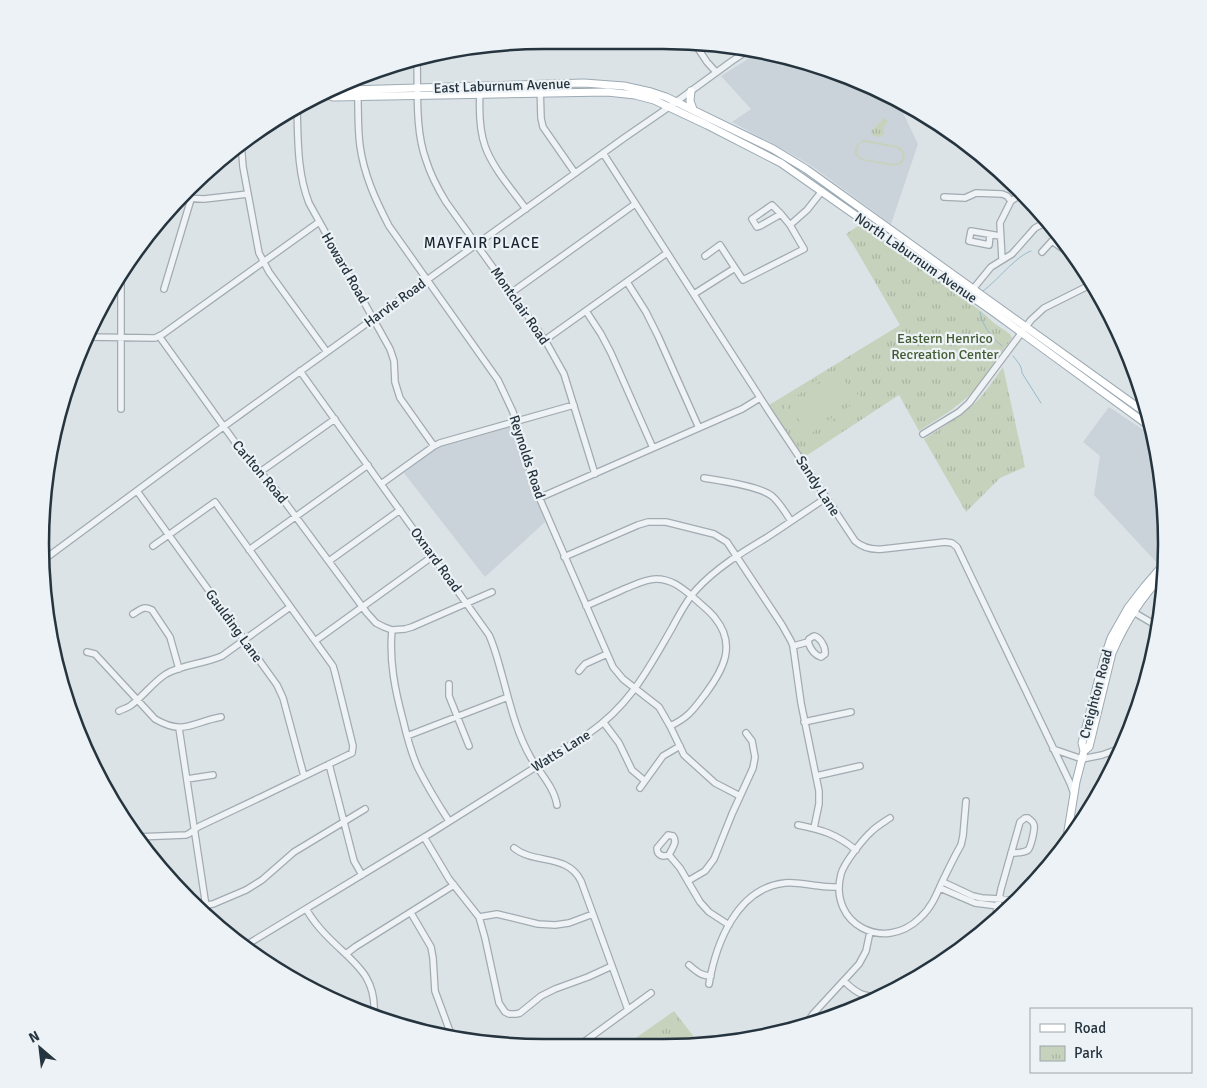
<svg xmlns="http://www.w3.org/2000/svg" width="1207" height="1088" font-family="Signika,sans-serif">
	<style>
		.built { fill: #cad3d9 }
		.park { fill: url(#park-tufts) }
		.pitch { fill: #c7d2bd; fill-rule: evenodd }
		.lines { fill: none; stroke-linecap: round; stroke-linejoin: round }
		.stream { stroke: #95baca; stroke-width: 1 }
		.minor-casing { stroke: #a1abb1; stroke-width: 8 }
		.major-casing { stroke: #9baab4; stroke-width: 9 }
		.minor { stroke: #eff3f6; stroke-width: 5.5 }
		.major { stroke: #fff; stroke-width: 7 }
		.labels { text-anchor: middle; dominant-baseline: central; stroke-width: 4.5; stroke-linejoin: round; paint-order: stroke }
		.street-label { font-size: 14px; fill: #25343e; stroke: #ecf2f5 }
		.park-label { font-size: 14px; fill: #425b32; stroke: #ecf2f5 }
		.neighbourhood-label { font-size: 15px; letter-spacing: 1px; fill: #18242f; stroke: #ecf2f5 }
		.rim { fill: none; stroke: #25343e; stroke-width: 2.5 }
	</style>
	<defs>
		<pattern id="park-tufts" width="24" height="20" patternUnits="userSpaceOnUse" patternTransform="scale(1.25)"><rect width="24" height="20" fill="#c7d2bd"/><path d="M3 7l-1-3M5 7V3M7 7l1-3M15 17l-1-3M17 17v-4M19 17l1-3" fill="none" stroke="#abb5a4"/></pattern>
	</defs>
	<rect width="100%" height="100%" fill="#dce3e7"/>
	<path class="built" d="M762,50L856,78L896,98L918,144L891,224L809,164L732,122L751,109L721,76Z
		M1109,407L1154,437L1166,511L1164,558L1157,563L1094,495L1100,456L1083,442Z
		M514,426L545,522L485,577L404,473L437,447Z"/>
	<path class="park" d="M884,118L888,121L884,127V134L880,137L873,136L871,134V131Z
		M861,224L982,312L994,323L1010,334L1012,338L980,383L969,396L950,411L919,431L899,395L803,458L769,405L900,325L854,246L846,234Z
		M1003,367L1025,467L1000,478L966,512L924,439C943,427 963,415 979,399C988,389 995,378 1003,367Z
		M674,1011L701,1046L623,1047Z"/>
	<path class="pitch" d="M865,140L897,146L901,148L905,154L903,162L901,164L893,166L862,160L857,157L855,154C854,146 858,142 865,140ZM864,142L897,148L902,153C903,159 901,163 895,164L863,159L859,156L857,152L859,144Z
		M839,370C857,371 864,384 859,400L869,395L871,397L798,441L796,439L804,434C785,430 777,411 791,396L828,373ZM840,373C859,375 865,394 850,406C840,412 819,428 809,430C794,434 781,416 790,402C794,395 831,374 840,373Z
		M841,375L855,397L804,428L790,406Z"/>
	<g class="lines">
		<path class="stream" d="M983,291C997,281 1016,256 1031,251
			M980,312C981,324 992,338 1002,346
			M1013,356C1017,361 1022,366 1022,373L1041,403"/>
		<defs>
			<path id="minor" d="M697,47L707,62L716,72
				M417,59C418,92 415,130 426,160C431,176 438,189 446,202L545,340L564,374L595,474
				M357,80C359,102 357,124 360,146C364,175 376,201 389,226L498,380L513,412L536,490L613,667L623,679L659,707L670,726L684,755L715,783L740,796
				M540,85L541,118L543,127L575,173
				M480,92C479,110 479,129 485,146C492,167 513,191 526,209
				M297,107C298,139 297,172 309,203L390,349L394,361L395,382L400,398L434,446
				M241,142L243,167L259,253L269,272L327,352
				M603,153L770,413L855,541C863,548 872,550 883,549L945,542L952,543L957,547L1070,783L1074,794
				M944,197L965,198L976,193L1002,194L1007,196L1011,201
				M183,198L204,199L248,194
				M772,205L781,214L760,226L757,227L752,219Z
				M781,214L790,225
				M990,235L989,245L969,241L971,231L1000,236
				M1042,252L1052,241L1076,258
				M705,256L720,245L735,268
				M1002,259L1000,223L1011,201L1022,194
				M627,282L646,312L658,336L699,428
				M164,289L191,199
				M973,289L991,267L1012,254L1035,228L1048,221
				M511,293L635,204
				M694,294L735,268L743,280L804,249L790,225L807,210L822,191
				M586,311L601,334L611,353L653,448
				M159,336L242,452L276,490L367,613L376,623L384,627L392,630L405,629L412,627L492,592
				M87,337L155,338L163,334L319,222
				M545,340L667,253
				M300,371L489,635C495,648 498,661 502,675C510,704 516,732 531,758C540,773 554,787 557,805
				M121,409V274
				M59,423V418
				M923,434L959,412L969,403L1031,320L1044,308L1092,284
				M260,472L335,419
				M704,478C722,481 759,486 772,496C780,503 785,512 791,521
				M381,484L434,446L440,443L574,405
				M137,491L277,685L283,698L304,776
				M539,498L742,409L760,398
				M249,550L368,465
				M564,557L638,525L648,522H666L714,534L727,542L782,625L791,641L793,646L801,703L819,791V804L814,828
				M42,561L223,427L624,138L669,107L732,61L750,49
				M329,561L400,510
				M586,606C599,600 611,595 624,589C635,585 645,579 656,579C672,579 682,588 693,597C700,604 709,610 715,618C737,645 723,670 706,693C694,709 688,718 670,726
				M1130,610L1157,626H1159
				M133,614C140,610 144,605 152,610L170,637L179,669
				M392,630C389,661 395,690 403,720C407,737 411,753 418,768C427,786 438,804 449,821
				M315,641L433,556
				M793,646L808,642L809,639L814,636C820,637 826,647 825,654L821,657C814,655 810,648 808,642
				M1153,650L1157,626
				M87,652L95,654L155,719C184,736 192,722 221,717
				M579,671L585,664L607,654
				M449,684V696L469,746
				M119,711C123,709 127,708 130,706C143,697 152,683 166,674C183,664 204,664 222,656L290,607
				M804,722L851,712
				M604,723L619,743L632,770L645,781
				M179,728L207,913
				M407,736L508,697
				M1053,749L1082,759L1102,755L1121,748
				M329,764L354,861L362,875
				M816,776L860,766
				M187,779L213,775
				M640,788L663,756L680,746
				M890,818C884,822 877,826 872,831C863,839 844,863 841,874C828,924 884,953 920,918C931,908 936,896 942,882C948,870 954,857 961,845L963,836L966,801
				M798,825C823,830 836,834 856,850
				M136,837L186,835C192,833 194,829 200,826C251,802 301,778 352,753L353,746L335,673L333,666L215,502L153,546
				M424,837L449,879L479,917L485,938L499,1003L505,1012L509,1014H516L520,1013L541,996L555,989L588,977L612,966
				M514,848C535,865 567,853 581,881L628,1010
				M669,855C672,848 678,842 673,836L668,835L657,848C657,856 663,857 669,855L680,868L700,902L709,912L729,925
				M688,881L705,871L714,859L732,814L753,768L755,757L752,741L746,733
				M943,882L973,896L982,898L1017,900
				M940,888L975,903L998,906H1010
				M199,906L213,904L246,890L262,880L294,852L365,809
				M306,909C312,919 319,928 327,936C353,963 377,974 374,1016
				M411,913L431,947L433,958L435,991L452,1037
				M479,917L497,914L538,924L555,925L569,923L593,914
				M993,922L996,914L1001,889L1020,822L1025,818H1028C1031,821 1033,821 1034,825C1035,829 1031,847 1028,850C1024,853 1016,853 1011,853
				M248,944L254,954
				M243,947L431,833L588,734C630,705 647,671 672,628C679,615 686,601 696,590C716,568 741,553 766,538C786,525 806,511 826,498
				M346,954L355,947L454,885
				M689,965C696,971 701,976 711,976
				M844,981C858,995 865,997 884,997
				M709,984C716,943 737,888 785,883C797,882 808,885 820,886C826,887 833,887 839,887
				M805,1026L813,1014L859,964L866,951L870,932
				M577,1047L651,993"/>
			<path id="major" d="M691,91L690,101L693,109
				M318,94H326L332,90H349L584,83L624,86L651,92L666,97L773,149L806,169L1150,416
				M326,94L333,97L607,92L635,95L654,100L707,125L781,163L992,311L1152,428
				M1084,751L1089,747L1112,653C1125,623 1141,597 1164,574
				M1066,843L1076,782L1084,751L1082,743L1104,659L1111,638L1128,608L1145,586L1164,564"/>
		</defs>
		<use href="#minor" class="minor-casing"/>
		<use href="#major" class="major-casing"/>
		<use href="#minor" class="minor"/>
		<use href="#major" class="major"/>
	</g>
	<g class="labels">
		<g class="street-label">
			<text transform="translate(502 86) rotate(-2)">East Laburnum Avenue</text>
			<text transform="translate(916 258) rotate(35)">North Laburnum Avenue</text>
			<text transform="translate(345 268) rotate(60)">Howard Road</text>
			<text transform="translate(395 303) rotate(-36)">Harvie Road</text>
			<text transform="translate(520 306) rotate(55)">Montclair Road</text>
			<text transform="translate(527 457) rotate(72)">Reynolds Road</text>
			<text transform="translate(260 472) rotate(50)">Carlton Road</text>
			<text transform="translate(818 486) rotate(57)">Sandy Lane</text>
			<text transform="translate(436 560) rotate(54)">Oxnard Road</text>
			<text transform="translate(234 626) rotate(54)">Gaulding Lane</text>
			<text transform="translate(1096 694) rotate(-75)">Creighton Road</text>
			<text transform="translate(561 751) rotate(-32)">Watts Lane</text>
		</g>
		<g class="park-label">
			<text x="945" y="338">Eastern Henrico<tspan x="945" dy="16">Recreation Center</tspan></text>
		</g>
		<g class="neighbourhood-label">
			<text x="482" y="243">MAYFAIR PLACE</text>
		</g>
	</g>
	<path d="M0 0H1207V1088H0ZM544 49H663A495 495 0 0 1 1158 544V544A495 495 0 0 1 663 1039H544A495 495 0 0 1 49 544V544A495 495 0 0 1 544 49Z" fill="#ecf2f5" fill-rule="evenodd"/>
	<path class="rim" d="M544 49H663A495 495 0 0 1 1158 544V544A495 495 0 0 1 663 1039H544A495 495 0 0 1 49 544V544A495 495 0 0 1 544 49Z"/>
	<rect x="1030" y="1008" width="162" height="65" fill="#ecf2f5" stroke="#9ca6ac"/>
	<rect x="1040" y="1024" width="25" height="8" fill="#ffffff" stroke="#9ca6ac"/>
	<text x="1074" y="1033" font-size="15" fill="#25343e">Road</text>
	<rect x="1040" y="1046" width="25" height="15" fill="url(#park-tufts)" stroke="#9ca6ac"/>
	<text x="1074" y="1058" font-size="15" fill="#25343e">Park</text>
	<g transform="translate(40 1048) rotate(332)" stroke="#ecf2f5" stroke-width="4" paint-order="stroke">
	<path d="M0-4L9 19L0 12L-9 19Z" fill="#25343e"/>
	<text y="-8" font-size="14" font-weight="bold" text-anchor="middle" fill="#25343e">N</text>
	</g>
</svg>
